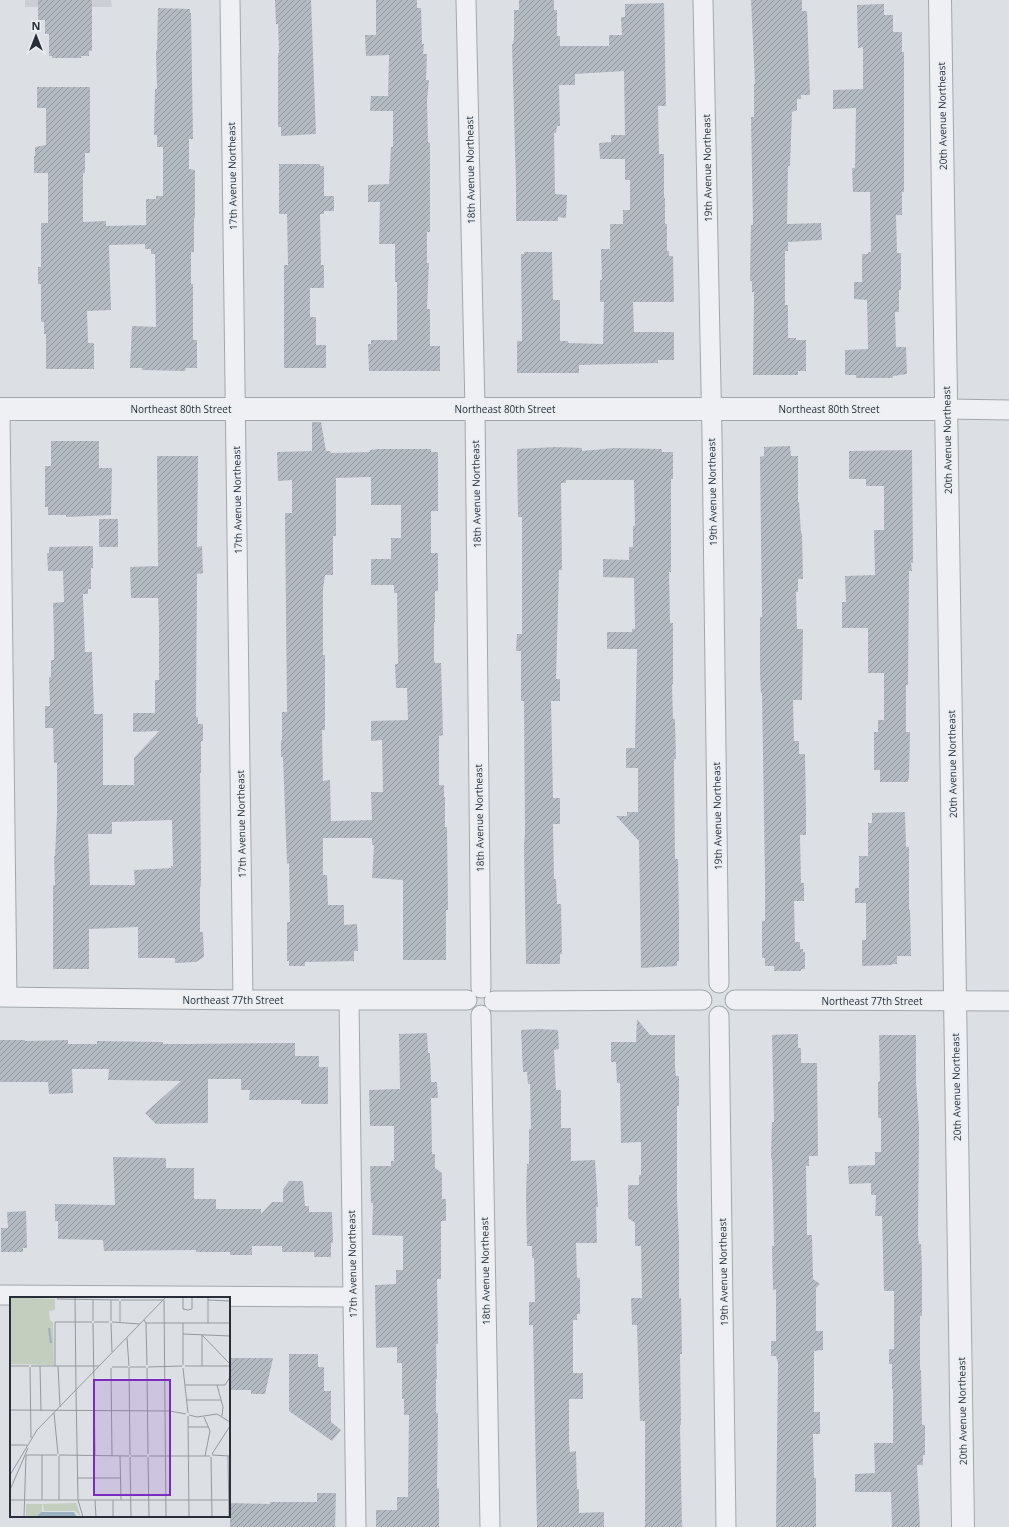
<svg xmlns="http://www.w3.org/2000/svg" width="1009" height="1527" font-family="'Open Sans',sans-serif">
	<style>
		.built { fill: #cbcfd5 }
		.building { fill: url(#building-hatch); fill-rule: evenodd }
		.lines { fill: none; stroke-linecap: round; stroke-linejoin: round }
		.minor-casing { stroke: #a2a7ae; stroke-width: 21 }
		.tertiary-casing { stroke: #a2a7ae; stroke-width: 24 }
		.minor { stroke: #eef0f3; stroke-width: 19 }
		.tertiary { stroke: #eef0f3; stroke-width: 22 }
		.labels { text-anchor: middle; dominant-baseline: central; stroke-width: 4; stroke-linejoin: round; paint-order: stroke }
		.street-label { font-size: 10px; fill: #282f39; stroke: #ebeff3 }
		.inset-river { fill: none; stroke: #9bb0c1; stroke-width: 2 }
		.inset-road { fill: none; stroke: #9499a0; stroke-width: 1 }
		.view { fill: #7b2cbf; fill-opacity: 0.15; stroke: #7b2cbf; stroke-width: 2 }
		.inset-edge { fill: none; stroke: #282f39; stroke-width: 2 }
	</style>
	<defs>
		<pattern id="building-hatch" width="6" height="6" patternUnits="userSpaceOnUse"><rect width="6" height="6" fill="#b4bac1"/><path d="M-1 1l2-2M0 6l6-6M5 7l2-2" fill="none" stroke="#92989e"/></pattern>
	</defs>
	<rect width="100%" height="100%" fill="#dce0e5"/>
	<path class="built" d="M25,0H111L112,7H25Z"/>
	<path class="building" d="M38,0H92V51H89V56H81V58H52V56H49V34H45V20H38Z
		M275,0H311L316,134L281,136V127H278V53H279L278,24H276Z
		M376,0H417V8H421L422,44H424L423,54H427L426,80H429L427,101L428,142L430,143V232H427V263H429L427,309H430V346H440V371H369L368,344H371V340H397V282H395V244H379L380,202H368V185L389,184L391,147H393V111H370L371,96H388L389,55L366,56L365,35H376Z
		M519,0H554V10H557V36H560V46H609V35H622L621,17H625V4L664,3L666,106H658L659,154H664V198H665V224H667V251H669V256H673L674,302H633L634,332H674V360H658V363L579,365V373H517V341H522L521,254H524V252H552L553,300H560V341H568V343L603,344L604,302H600V280H602L601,249H610V224H623V210H630V180H625V159H600L599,143L611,142V135H625L624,71L575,74V85H559L560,126H557L556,133H554L555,194L567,195L566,218L558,217V221H516V185L512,44H513L514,37V10H519Z
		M751,0H802V11H807L810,95H801V99H797V110L792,112L790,166H788L787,224L821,223L822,240L788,242V251H785V305H788V338H796V340H806V371H798V375H753L754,292H752V281H750L751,225H753L751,117H754V84H755Z
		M884,4V15H893V32H902V52H904V192H902V215H896L897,253H901V290H899V312H895L896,347H906L907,374L893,376V378H856V375H845V350L868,349L867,300L854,299V282H862V254H868V252H871L870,192H853L852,168H855L856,108L833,109V90L863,89V47L858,48L857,5Z
		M158,8L190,9V13H191L193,139H189V169L195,170V218H194V252H191V284H193V340H197V368H186L185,371L142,370V368H130L132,326L156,327L155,254H151V249H145V244L109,245L111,310L87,311L88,343H94V369H46V334H44V322H41V284H38V267H41V223H48V173H34V156H35V147L46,145V108H37V87H90V153H85V173H83V222L106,221V226L146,225V199H156V196H163V147H157V135H154L155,89H157L156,51L157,50Z
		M279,164H320V166H324V196H334V211H324V214H320L321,265H324V288H310V317H316V345H326V368H284V265H288L287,214H279Z
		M312,422H321L326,451H330L331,453L370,452V450L378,449H431V452H438V511H431V553H438V591H435V622H434V660L435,663H441L443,735L439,736V785H444V797H445V827H447L448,910H446V960H403V880L372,878L374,845H372V838H323V875H327L328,905H344V925L357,924L358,951H354V961L305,962V966H289V961H287V922H290L289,863L287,864L283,757H281V740H282V712H287L285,513H292V480L278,481L277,452L312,451ZM371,477V505H401V538H391V559H371V585H394V593H397L398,664H395L396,688H407L408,720L371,721V741L382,740L383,792H371L372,820L331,821L330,780L323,781L322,730H325V655H323V589L325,575H333V536H336V478Z
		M51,441H99V468H112L111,515L66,517V515H48V507H45V466H51Z
		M790,446L791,456H798V502H799L801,533H802L803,579H798V592H796L797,629H803L802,700H793L794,741H799V754H805L806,812V835H800L801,883H804V901H794L795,942H800V949H803V952H805V969H801V971H774V966H765V958H762V921H765V878L762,693H761L760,674V617H762L760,457L764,456V447Z
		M556,447L582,448V451L615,448L662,449V452H673V479H671V572H669L670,623H673V684H672L673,719H675L676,759H674V767L675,859H678L679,918V961H677V966L641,968L639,841L616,816H627V812H638V768H626V748H635L637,649H607V632H632V629H635L634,578L603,577V559L629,560V547H633V526H635L634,480H566V483H561L562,570H559L556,679H560V701H551L553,798H560V824H553L554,879H556L557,904H561L562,954H560V964H526L524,844L525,834L524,701H521V651H516L517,634H522V517H518L517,449Z
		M912,450L913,563H911L912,571H909L908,685H906V732H910L909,776L908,782H880V770H874V732H878V720H884V673H868V628H842V602H846L845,576L875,575L874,530H884V486H866V479H849V451Z
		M157,456H198L197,547L202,546L203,573L197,574L196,717H198V724H203V741H201V773H200L201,882L200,889V932H203L204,957L196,962L175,963V958H138V927L89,929V969H53V885H55L54,856H55L57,813V763H54L53,728H45V706H50L49,677H51V660H54V637L53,603L64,602L63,571H48L47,553H49V547L93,546V568H91V589H88V594H83L85,652H92L94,714H103V785H134V758L159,731L133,732V713H155V680H159V621L158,598H131L130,567L158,566ZM172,820L173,866H171V868L134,870L135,885H90L88,834H112V822Z
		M99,519H118V547H99Z
		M905,812L906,847H909V910H910L911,956H897V964H892V965L862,966V940H866V903H855V888H859V856H868V823H872V813Z
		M637,1019L650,1035H675V1068L676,1076H679V1106H677V1199L679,1240V1298H681L682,1354H680L681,1425H680L682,1527H645V1421H640L637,1325H632L631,1298H642L641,1246H635V1223L628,1218V1185H639V1175H641V1142L621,1143L620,1083H617L616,1062H611V1042H636Z
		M539,1029L558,1030L559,1049L554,1050L556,1090H561V1128H571V1161L595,1160L598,1207H596L597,1243H576L577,1278H580V1314H577V1320H573V1373H583V1399H569V1443L570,1452L576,1451L577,1489H579V1513L604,1512V1527H537L533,1325H529V1302H535L534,1258H532V1246H527L526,1198L527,1164H529V1129H531L530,1084H528L527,1072H523L521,1030Z
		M427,1033L428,1053H430L431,1082H437L438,1098H431L432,1154H435V1168L442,1173V1199H446V1221H441V1279H437L438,1344H436L437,1379H436V1413H438L437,1489L439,1488V1527H376V1510H397V1497H408L409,1415H404V1399H402V1363H397V1347L376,1348L375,1285L396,1284V1270H403V1236L372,1235L373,1203H371L370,1166H391V1161H394V1126H370L369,1090L400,1089L399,1034Z
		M798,1034V1048H801V1063H817L818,1156H809V1166H806L807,1235H812L813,1279L820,1284L816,1288V1331H823V1350L814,1351V1412H820V1434H813L814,1478H816V1527H776L778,1363L776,1356H771V1341H776V1289L773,1290L772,1246H774L772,1159H771L772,1122H774L772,1035Z
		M879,1035H916V1081L919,1127L918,1235L919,1244H921L922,1270V1316H920V1370H921L922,1425H925V1455H923V1465H917L920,1527H892L891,1492H855V1474L875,1473L874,1443H893V1389H892V1364H889V1349H894V1291H884L882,1216H875L876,1195H871V1183L849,1184L848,1166L875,1165V1152H881V1118H878V1082L880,1081Z
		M0,1040H25V1041L68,1040V1044H97V1041L163,1042V1044H180L295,1043V1056H319V1067H328V1104H301V1100H249L250,1090H241V1079H208V1123L156,1124L145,1113L181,1081L108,1080L109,1069H72L73,1093L49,1094L48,1082H0Z
		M113,1157L166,1158V1168H194V1199H216V1209H261V1214L272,1202H283V1189L289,1181H303L305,1206H309V1212H332L333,1243H331V1257H314V1252H282V1246H252V1255H230V1252H196V1250L104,1251L103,1240L58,1239V1221H55V1204L115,1205Z
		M26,1211L27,1248H23V1252H1V1228H8L7,1212Z
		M289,1354H318V1367H324V1391H331V1422L341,1430L332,1441L289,1411Z
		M229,1358H273L265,1394H251V1390H229Z
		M317,1493H336L335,1527H230V1503L270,1504V1502H317Z"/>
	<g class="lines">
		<defs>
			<path id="minor" d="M230,0L243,1000
				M466,0L475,409L481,988
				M703,0L712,436L719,983
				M947,409L1009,410
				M0,412L7,997
				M0,997L243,1000H467
				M349,1000L356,1527
				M735,1000L1009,1001
				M494,1001L702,1000
				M481,1015L490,1527
				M719,1016L726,1527
				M0,1295L352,1297"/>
			<path id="tertiary" d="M940,0L963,1527
				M0,409H947"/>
		</defs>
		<use href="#minor" class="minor-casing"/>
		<use href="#tertiary" class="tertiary-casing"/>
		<use href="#minor" class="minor"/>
		<use href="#tertiary" class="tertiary"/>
	</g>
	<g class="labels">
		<g class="street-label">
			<text transform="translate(942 116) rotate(-91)">20th Avenue Northeast</text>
			<text transform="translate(707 168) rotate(-91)">19th Avenue Northeast</text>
			<text transform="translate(470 170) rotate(-91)">18th Avenue Northeast</text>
			<text transform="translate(232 176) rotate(-91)">17th Avenue Northeast</text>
			<text x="181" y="409">Northeast 80th Street</text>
			<text x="505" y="409">Northeast 80th Street</text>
			<text x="829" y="409">Northeast 80th Street</text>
			<text transform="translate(947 440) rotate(-91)">20th Avenue Northeast</text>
			<text transform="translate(712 492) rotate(-91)">19th Avenue Northeast</text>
			<text transform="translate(476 494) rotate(-91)">18th Avenue Northeast</text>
			<text transform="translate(237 500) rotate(-91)">17th Avenue Northeast</text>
			<text transform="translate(952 764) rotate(-91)">20th Avenue Northeast</text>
			<text transform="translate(717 816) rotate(-91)">19th Avenue Northeast</text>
			<text transform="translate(479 818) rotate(-91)">18th Avenue Northeast</text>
			<text transform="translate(241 824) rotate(-91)">17th Avenue Northeast</text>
			<text x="233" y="1000">Northeast 77th Street</text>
			<text x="872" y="1001">Northeast 77th Street</text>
			<text transform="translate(956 1087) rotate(-91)">20th Avenue Northeast</text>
			<text transform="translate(352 1264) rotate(-91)">17th Avenue Northeast</text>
			<text transform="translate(485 1271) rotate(-91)">18th Avenue Northeast</text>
			<text transform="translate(723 1272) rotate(-91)">19th Avenue Northeast</text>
			<text transform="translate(962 1411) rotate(-91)">20th Avenue Northeast</text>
		</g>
	</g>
	<g transform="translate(10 1297)">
		<rect width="220" height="220" fill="#dce0e5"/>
		<path d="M66,206L71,220L65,214H34L33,207ZM16,207H32V214L25,220H16Z" fill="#c3cebe"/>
		<path d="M0,0L45,2V13L39,14L40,23L43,25L44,68L0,67Z" fill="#c3cebe"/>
		<path d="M31,215H64L67,220H26Z" fill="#9bb0c1"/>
		<path class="inset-river" d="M39,31L41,46"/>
		<path class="inset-road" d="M65,0L66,94M173,0V12L178,13L182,12V0M47,2L109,3M111,3H153M154,3L156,220M198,3L220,4M134,23L136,26H220M83,24V3M101,24V3M84,25H99M102,25L130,27M110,25V4M83,26L85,158M101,26L102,55M136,26L137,68M173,26V68M198,26V0M173,37L220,39M192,38L220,67M192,38V69M117,41L119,69M0,69H19M21,69H89M30,69L31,114M45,69V25H82M48,69L50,110M175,69H220M20,70L21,141M102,70H118M119,70L120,158M120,70H136M138,70L172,69M101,71L102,159M137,71L138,157M173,71L178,116M175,88H215L220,80M207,88L213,110L212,119M66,94L68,203L73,220M177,103H211M0,113L160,114L176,117M44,116L48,157M179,118L187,120L207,117L220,125M178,119L179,220M194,120L200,134L195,159M178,130H199M0,148H17M202,157L220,129M16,158H47M32,158V203M49,158L119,159M202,158L220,159M49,159V203M110,159L111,203M121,159H137M139,159H200M218,159L219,220M120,160L121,220M138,160L139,220M201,160L202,220M0,178L27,133L156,0M68,181H111M0,193L18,151M0,203H220M85,203L86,220M103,203V220M14,220L16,158"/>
		<path class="view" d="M84,83H160V198H84Z"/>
		<rect width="220" height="220" class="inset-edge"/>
	</g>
	<g transform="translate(36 36)" stroke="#ebeff3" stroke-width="3" paint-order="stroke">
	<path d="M0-3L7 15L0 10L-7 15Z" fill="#282f39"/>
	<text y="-6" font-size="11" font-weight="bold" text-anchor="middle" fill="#282f39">N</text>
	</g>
</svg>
